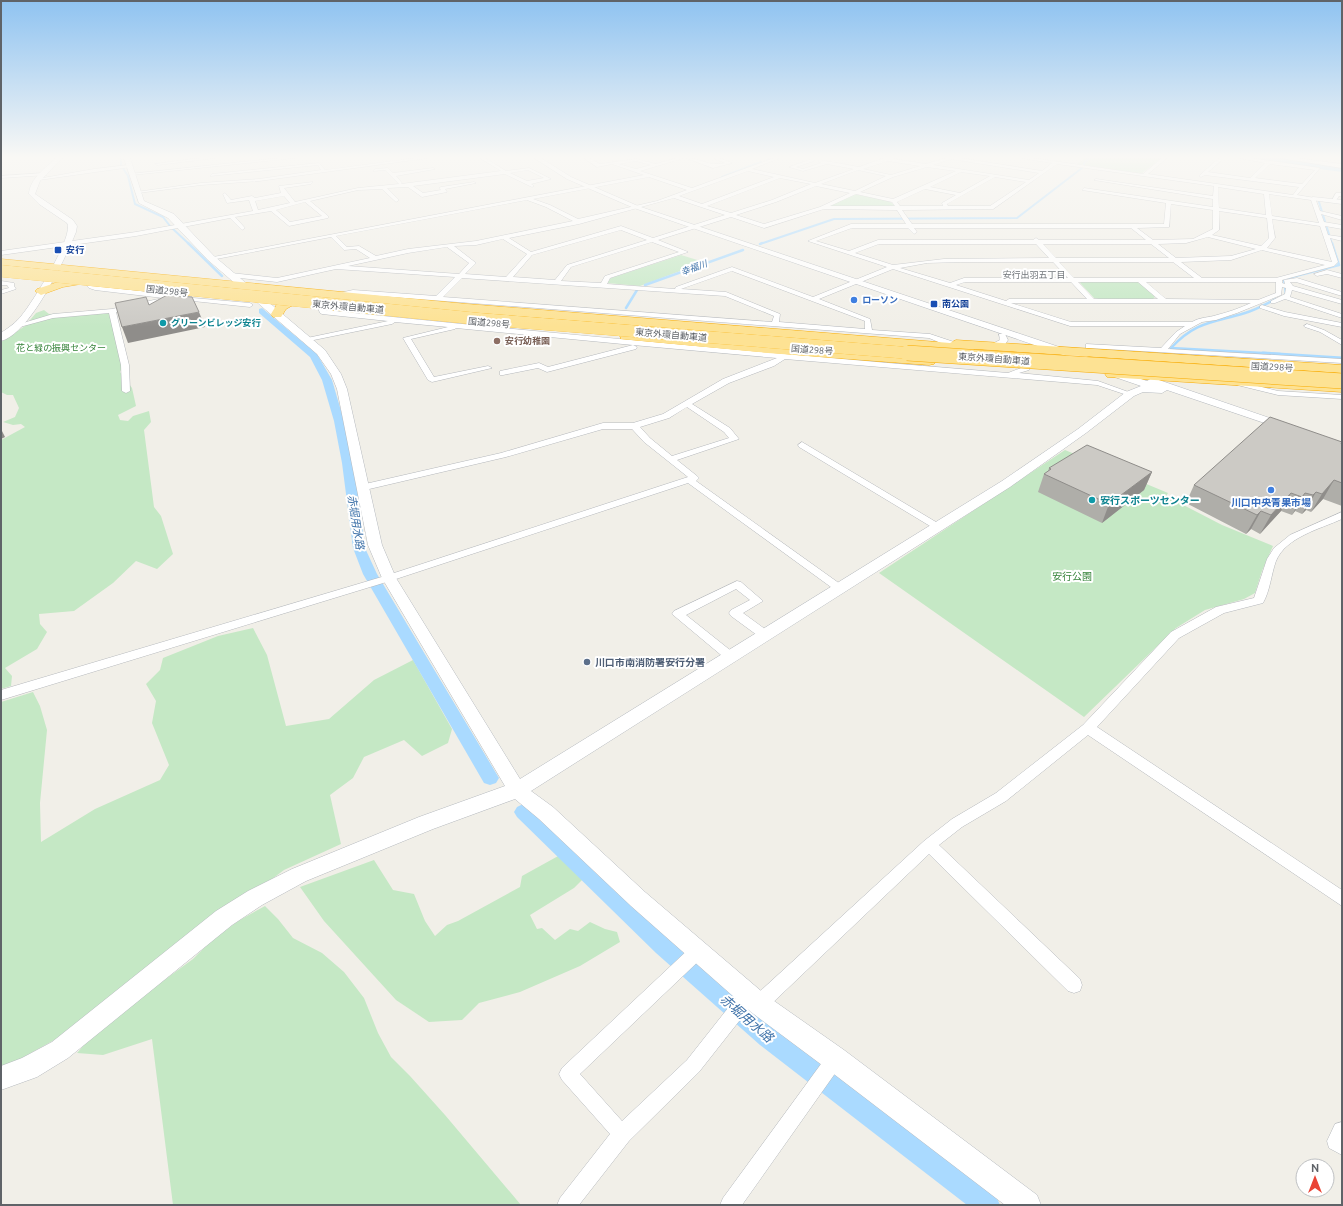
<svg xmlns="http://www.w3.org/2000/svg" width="1343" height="1206" font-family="Ubuntu,'Noto Sans JP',sans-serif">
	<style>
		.green { fill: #c5e8c5 }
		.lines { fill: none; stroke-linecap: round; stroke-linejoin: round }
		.stream-far2 { stroke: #aadaff; stroke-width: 2 }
		.stream-far1 { stroke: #aadaff; stroke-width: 2.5 }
		.stream { stroke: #aadaff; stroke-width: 3 }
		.canal { fill: #aadaff; fill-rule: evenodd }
		.river { fill: #aadaff; fill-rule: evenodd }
		.street-casing { stroke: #b5b8bc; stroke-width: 1 }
		.secondary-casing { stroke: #b6babf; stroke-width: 1 }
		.highway-casing { stroke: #f9ab00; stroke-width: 1 }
		.street { fill: #fff; fill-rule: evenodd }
		.secondary { fill: #fff; fill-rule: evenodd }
		.highway { fill: #fde293; fill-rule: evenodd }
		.highway-bridge-far1-casing { stroke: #f9ab00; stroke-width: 12; stroke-linecap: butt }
		.highway-bridge-casing { stroke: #f9ab00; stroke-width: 16; stroke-linecap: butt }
		.highway-bridge-far1 { stroke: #fde293; stroke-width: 12 }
		.highway-bridge { stroke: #fde293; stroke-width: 15 }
		.wall { fill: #afaea9 }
		.shaded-wall { fill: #8f8d8a }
		.building { fill: #cccac5; stroke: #8f8d8a }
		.transit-dot { fill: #1a4fb4; stroke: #fff; stroke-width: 1.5 }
		.shop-dot { fill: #3f7fe0; stroke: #fff; stroke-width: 1.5 }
		.culture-dot { fill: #0f9aa8; stroke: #fff; stroke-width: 1.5 }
		.education-dot { fill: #8d6e63; stroke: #fff; stroke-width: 1.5 }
		.service-dot { fill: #5c6f8a; stroke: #fff; stroke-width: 1.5 }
		.labels { text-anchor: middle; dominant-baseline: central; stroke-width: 4; stroke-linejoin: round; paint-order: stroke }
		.far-transit-label { font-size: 9px; font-weight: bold; fill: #164399; stroke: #fff; text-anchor: start }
		.far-water-label { font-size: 9px; font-style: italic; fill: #4174aa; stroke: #fff }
		.far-neighbourhood-label { font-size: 9px; fill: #70757a; stroke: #fff }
		.far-street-label { font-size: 9px; fill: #5f6368; stroke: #fff }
		.far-shop-label { font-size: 9px; font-weight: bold; fill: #366cbe; stroke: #fff; text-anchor: start }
		.far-culture-label { font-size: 9px; font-weight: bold; fill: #0d838f; stroke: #fff; text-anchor: start }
		.far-education-label { font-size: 9px; font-weight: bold; fill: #785e54; stroke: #fff; text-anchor: start }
		.far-park-label { font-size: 9px; fill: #348238; stroke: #fff }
		.culture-label { font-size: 10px; font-weight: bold; fill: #0d838f; stroke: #fff; text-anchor: start }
		.shop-label { font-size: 10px; font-weight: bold; fill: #366cbe; stroke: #fff }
		.park-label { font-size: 10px; fill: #348238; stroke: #fff }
		.service-label { font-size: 10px; font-weight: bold; fill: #4e5e75; stroke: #fff; text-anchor: start }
		.water-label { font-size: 11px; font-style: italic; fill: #4174aa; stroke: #fff }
		.near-water-label { font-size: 13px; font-style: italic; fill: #4174aa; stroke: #fff }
	</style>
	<rect width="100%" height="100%" fill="#f1efe8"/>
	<path class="green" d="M1085,158H1162L1142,173H1137L1077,164Z
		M854,194L889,201L895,206H828Z
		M681,255L704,262L640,286L607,283L611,278Z
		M1082,281H1133L1139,282L1155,297L1153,299H1099L1094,298L1080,283Z
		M44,310L49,314L110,312L122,368L120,372L132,388L136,406L118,415L120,420L128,421L133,416L149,411L151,422L144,430L154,507L161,516L173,554L157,569L136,561L113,583L74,611L39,614L40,624L47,632L37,649L5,668L12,676L11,686L1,689V440L25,427L21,424L13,425L3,422L15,417L19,408L13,395H7L1,392V342L25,326L36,313Z
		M1065,450L1168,493L1166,496L1222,525L1273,546L1262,571L1255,593L1244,599L1205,610L1176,628L1084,717L879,573Z
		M253,628L267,655L286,726L329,719L374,680L413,660L452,729L448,743L422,756L404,740L364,757L353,778L330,795L341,844L284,870L65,1034L13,1063L1,1067V702L33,692L40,706L47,730L40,803L41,842L95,809L160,780L169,765L152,723L156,701L146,684L160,670L163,658L218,636Z
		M560,855L584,878L574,888L530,915L537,929L542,928L555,940L570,929L578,931L590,922L605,929L617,932L620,942L580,966L520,992L479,1003L462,1020L429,1022L396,1000L324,921L300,887L374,860L393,890L414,894L425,921L435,936L447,925L458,921L520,887L522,876Z
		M265,906L278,919L293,938L322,953L344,972L364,998L378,1033L391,1057L410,1076L445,1115L521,1205H173L152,1039L103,1055L77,1053L100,1027L193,959L211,941L238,921Z"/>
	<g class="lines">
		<path class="stream-far2" d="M121,158V165L128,176L135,204L163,217L170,226
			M767,160L774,158
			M1084,166V163L1090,158
			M722,177L761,162
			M1319,202L1332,244
			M173,229L189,244
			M760,244L834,219L1017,218L1082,168"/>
		<path class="stream-far1" d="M188,243L222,276
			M760,244L762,243
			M645,285L743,250
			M1286,294L1284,279L1339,265L1332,243
			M1276,299C1266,304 1256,310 1245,313C1213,323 1196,321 1171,348L1280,354
			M626,308L637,290"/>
		<path class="stream" d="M1263,353L1342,358"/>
		<path class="canal" d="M262,308L317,354L332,380L344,421L354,463L365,548L377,574L496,773L499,778L496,783L490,785L484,783L363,574L353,548L342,463L334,421L322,380L310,357L259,313V309Z
			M523,804L529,807L670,939L776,1029L996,1196L1000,1205H967L760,1045L656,953L517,817L514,812L517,807Z"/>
		<path class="river" d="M1254,158H1282L1342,166V172L1259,161Z"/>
		<defs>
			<path id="street" d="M201,158H215L157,165L155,164Z
				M280,158H295L132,175L130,174Z
				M416,158H428L259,181L201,185L138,193L136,192L201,183L259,179L321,170L318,165L210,176L212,174L319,163L325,170Z
				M480,158H485L506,171L529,168L551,179L531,184L534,186L532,187L505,174L413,186L423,193L441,190L439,188L441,187L474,182L476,183L445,189L447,192L422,197L408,187L387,188L399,200L396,202L382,189L358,190L310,201L328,216V218L289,226L271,211L235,217L245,228L242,230L230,218L136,236L1,255V251L136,232L253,211L249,200L227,203L223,194L225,193L231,200L252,196L255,198L281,193L279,186L313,182L311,184L284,188L295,202L358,188L399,184L385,170L373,171L375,169L388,168L393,173L433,168L435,169L396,176L402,183L401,184L501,171ZM528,170L544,178L527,181L510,173ZM284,196L290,203L258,210L255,201ZM305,202L322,216L290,222L276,210Z
				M584,158H589L600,164L636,159L656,164L677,158H684L640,171L692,188L774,158H780L752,169L815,183L854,169L827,164L803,171L789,167L812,159L814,161L796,167L803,169L821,163L818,161L820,160L859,167L884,158H895L894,159L926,164L946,158H960L1042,171L1052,163L1021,158H1032L1143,174L1162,158H1167L1148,174L1293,195L1299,187L1205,175L1201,177L1199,176L1219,158H1224L1208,172L1250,178L1265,163L1239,158H1250L1320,168L1297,195L1315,198L1320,211L1342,216V220L1321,214L1324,222L1342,225V229L1325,226L1328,235L1342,237V241L1330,238L1338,262L1334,266L1282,280V283L1285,284L1284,280L1297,278L1342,292V296L1296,282H1290L1293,286L1342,300V304L1292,290L1290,297L1342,314V318L1285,299L1275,303H1271V301L1285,294L1286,288L1282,287L1281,295L1237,313L1216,320L1202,322L1180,334L1168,349L1342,359V363L1089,348H1086V344L1161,348L1176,332L1185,326H1070L893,269L819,299L870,319L872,330L930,334L954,342V346H948L929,338L353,294L333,297L330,295L353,290L436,296L455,277L336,269L277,282L231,277L228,275L231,273L277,278L370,258L356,249L344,250L331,237L211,260L208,258L644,175L612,164L597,167ZM951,159L1039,173L1029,180L933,165ZM636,161L651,165L636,169L619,164ZM888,161L920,166L891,175L863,169ZM1057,164L1214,186L1213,196L1096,179L1094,180L1213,199V207L1084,188L1082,190L1166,203L1164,224H912L902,210L993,209ZM1270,164L1315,170L1302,184L1255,178ZM927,167L956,171L893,199L860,192L893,177ZM858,170L886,176L855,191L821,184ZM748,171L774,177L702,204L679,196ZM961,172L990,176L960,193L930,187ZM649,177L687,190L657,201L578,219L550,205L533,199ZM995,177L1026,182L990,206H948L947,204ZM780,178L811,184L772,200L731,213L707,206ZM816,186L850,193L820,207L764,224L736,215L776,202ZM1218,187L1264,194L1266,215L1219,208ZM925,189L956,195L942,203L943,206H900L897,202ZM856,194L892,202L895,206H830ZM1269,194L1311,200L1319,223L1272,216ZM674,198L725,215L653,238L621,226L531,252L509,238L579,224ZM527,200L546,207L573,221L476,241L408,249L376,256L359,246L347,247L336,236ZM1171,204L1213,210V229L1193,239L1153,240L1137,228L1169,227ZM824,209L897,210L906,224H851L808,241L887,267L813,297L732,267L676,287L675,289L607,284L610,278L688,252L658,240L731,217L764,228ZM1219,211L1267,218L1269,238L1261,246L1212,235L1219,230ZM1272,219L1320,226L1332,262L1267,248L1275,238ZM852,228H908L914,234L917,232L914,228H1131L1146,240H1039L1036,238L1033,240H878L849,251L816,241ZM621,230L647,240L567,265L555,280L513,277L532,255ZM1208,237L1256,249L1231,256L1176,258L1158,244L1186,243ZM503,239L527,254L506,277L465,274L476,263L454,246L476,245ZM652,242L679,252L605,276L601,283L561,281L571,267ZM879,244H1036L1049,258L944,259L893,265L855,253ZM1043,244H1151L1169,258H1056ZM447,247L469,263L459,274L348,266L408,253ZM1262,250L1325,265L1276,278H1202L1181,262L1231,260ZM961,262H1053L1068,278H964L950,283L900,268L927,263ZM1059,262H1173L1194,278H1074ZM732,271L865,321V329L779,322L780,314L726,292L681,289ZM462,278L725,296L774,316L772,322L443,297ZM965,282H1071L1087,299H1009L1006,301L956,285ZM1078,282H1138L1158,299H1094ZM1146,282H1276V293L1258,300L1166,299ZM1011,303H1251C1240,308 1229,312 1217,315C1208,318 1200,317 1192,322H1071Z
				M686,158C702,158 707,167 725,163L713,158H719L732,163L713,168Z
				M129,165L131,167L39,180L37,179L94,169Z
				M45,173L47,175L1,178V176Z
				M1336,193H1342V197L1339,196L1335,202H1331Z
				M1327,270L1342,274V278L1327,274L1317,276L1314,274Z
				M1,281L14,283V286L16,289L1,294V290L9,288L7,285H1Z
				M88,281L95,286L167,294L170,296L250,303L253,305L250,307L174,299L116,312L129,365L130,391L126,393L122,391L121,365L109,313L53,318L16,328L13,326L53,314L112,309L163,298L95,290L89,288L85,283Z
				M1262,305L1285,312L1342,323V327L1284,316L1260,308V306Z
				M321,306L325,310C552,334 780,354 1008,373L1026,366H1029V370L1019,373L1098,381L1134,394L1130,396L1097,385L785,359L774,366L729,383L692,404L730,428L739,439L677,460L697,476L699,478L696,481L843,586L844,588L843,590H835L688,483L393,580L1,700V690L385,576L688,477L644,442L632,429H603L506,457L365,490L360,487L365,484L501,453L603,423H633L663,414L723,379L777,358L633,345L637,347L636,349L547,372L538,368L503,375H500V371L539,363L548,367L633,345L456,328L455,329L411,339L434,377L488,366L492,368L432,382L428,380L403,338L448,327L395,322L392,324L304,342V338H307L388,321L322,314L320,313L318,308ZM687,407L724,432L729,438L672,456L650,438L640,427L669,418Z
				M1307,324L1324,330L1342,340V345L1320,332L1305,327L1304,326Z
				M999,334H1005L1008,340L1004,346L990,349V345L1000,340Z
				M1233,380L1278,391L1342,395V399L1278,395L1233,384Z
				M802,442L941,525L943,527L941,529H935L799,447L798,445Z
				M1342,512V519C1320,529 1286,537 1276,561C1271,575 1270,591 1263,603L1224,613L1179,638L1097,727L1342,890V906L1088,735L1006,801L962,827L939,845L1080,979L1082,985L1080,991L1074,993L1068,991L929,854L765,1010L759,1012L753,1010L751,1006L699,1072L629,1141L579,1205H557L560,1198L610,1134L562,1080L559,1074L562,1068L692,946L698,943L704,946L706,951L704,956L580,1074L622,1121L687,1060L743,989L749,987L755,989L757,994L924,841L952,819L996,793L1083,725L1171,632L1216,607L1254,598L1267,559L1274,548L1290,535Z
				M737,581L741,582L763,601L743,613L769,632L771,635L769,638H761L731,616L729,613L731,610L750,600L736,589L686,615L735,654L737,657L735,660H727L672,614L674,611Z
				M835,1050L841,1053L844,1059L841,1065L742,1205H720L723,1198L829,1053Z
				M1342,1122V1155L1329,1148L1327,1141L1335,1124Z"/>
			<path id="secondary" d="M56,158H62L40,181L35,194L73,220L77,226L76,232C65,259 30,334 1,341V333C8,328 16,323 22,315C32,303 75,235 67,223L39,204L29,194C30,178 46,168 56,158Z
				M124,158H130L144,201L174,214L214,256L325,350L341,374L347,389L382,545L396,578L520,779L1002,481L1078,429L1126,392L1141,386L1106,374L1105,372L1106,370H1114L1147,381L1152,378L1156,379L1290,425L1292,427L1290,429H1282L1167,390L1162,393L1143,392L1134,396L1086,433L1010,487L531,791L553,807L645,892L767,996L844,1050L1037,1195L1041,1205H1005L826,1068L751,1012L631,906L539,819L515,799L433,829L306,881L262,905L232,925L68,1058L37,1077L1,1090V1066L22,1058L52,1042L216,911L248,891L292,869L419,817L505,786L382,578L368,545L337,389L331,374L317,354L208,260L168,218L139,203Z
				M534,158H541L571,177L638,206L1101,361L1102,363L1097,366L1093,365L634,208L567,179Z
				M1280,158H1296L1342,164V168Z
				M1313,197L1342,200V204L1311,200L1310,199Z"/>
			<path id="highway" d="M1,259L467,304L950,343L956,340L1342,365V373L975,349L969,352L467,312L1,265Z
				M77,279L83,282L81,284L63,287L41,295L35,291L37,289L61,281Z
				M289,300L293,301L295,304L286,309L281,317H273L271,314L277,304Z
				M626,332L929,357L934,358L936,361L934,364L929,365L768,353L621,339L620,336Z
				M1112,370L1342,384V392L1107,377L1105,374L1107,371Z"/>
		</defs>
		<use href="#street" class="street-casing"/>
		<use href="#secondary" class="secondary-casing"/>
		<use href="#highway" class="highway-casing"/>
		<use href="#street" class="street"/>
		<use href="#secondary" class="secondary"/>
		<use href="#highway" class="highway"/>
		<defs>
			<path id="highway-bridge-far1" d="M1,271L480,319L921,354"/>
			<path id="highway-bridge" d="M907,353L1342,381"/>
		</defs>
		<use href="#highway-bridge-far1" class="highway-bridge-far1-casing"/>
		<use href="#highway-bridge" class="highway-bridge-casing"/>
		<use href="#highway-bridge-far1" class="highway-bridge-far1"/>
		<use href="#highway-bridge" class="highway-bridge"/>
	</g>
	<path class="wall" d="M1341,444H1342V506L1323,499L1311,512L1306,510L1302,514L1295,511L1292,515L1281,511L1260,534L1251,529L1246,534L1186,503L1194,485Z
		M1049,468L1152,472L1144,490L1102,523L1038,492L1044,474L1048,471Z"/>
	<path class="shaded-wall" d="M199,312L205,327L128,343L122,327Z
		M1,429L5,437L1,439Z
		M1152,472L1144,490L1102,523L1109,504Z
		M1334,480L1323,499L1311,512L1322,494Z
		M1316,492L1306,510L1302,514L1313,495Z
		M1291,493L1281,511L1260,534L1271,515Z
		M1305,493L1295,511L1292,515L1302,497Z
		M1261,511L1251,529L1246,534L1257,515Z"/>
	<path class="building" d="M167,295L192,297L199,312L122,327L115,303L146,297L149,305Z
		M1270,417L1342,442L1341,444H1342V483L1334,480L1322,494L1316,492L1313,495L1305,493L1302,497L1291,493L1271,515L1261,511L1257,515L1194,485Z
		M1087,445L1152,472L1109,504L1044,474L1051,469L1049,468Z"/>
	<linearGradient id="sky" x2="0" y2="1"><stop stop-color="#8fc3f1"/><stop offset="0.48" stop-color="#f9f8f5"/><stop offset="1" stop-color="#f9f8f5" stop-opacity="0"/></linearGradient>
	<rect width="1343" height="327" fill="url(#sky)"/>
	<g class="transit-dot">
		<rect x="54" y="246" width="8" height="8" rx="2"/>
		<rect x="930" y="300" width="8" height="8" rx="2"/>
	</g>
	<g class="shop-dot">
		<circle cx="854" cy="300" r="4"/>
		<circle cx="1271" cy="490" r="4"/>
	</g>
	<g class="culture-dot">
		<circle cx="163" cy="323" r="4"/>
		<circle cx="1092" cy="500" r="4"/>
	</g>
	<circle class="education-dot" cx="497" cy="341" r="4"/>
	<circle class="service-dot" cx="587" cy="662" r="4"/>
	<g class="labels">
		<g class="far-transit-label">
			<text x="66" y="250">安行</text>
			<text x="942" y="304">南公園</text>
		</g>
		<g class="far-water-label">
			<text transform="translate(694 268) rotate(-20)">幸福川</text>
		</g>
		<g class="far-neighbourhood-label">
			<text x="1034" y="275">安行出羽五丁目</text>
		</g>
		<g class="far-street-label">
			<text transform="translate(167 291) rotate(6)">国道298号</text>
			<text transform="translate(348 307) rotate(5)">東京外環自動車道</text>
			<text transform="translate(489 323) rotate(5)">国道298号</text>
			<text transform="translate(671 335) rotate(5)">東京外環自動車道</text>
			<text transform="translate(812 350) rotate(4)">国道298号</text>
			<text transform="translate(994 359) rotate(4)">東京外環自動車道</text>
			<text transform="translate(1272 367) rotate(3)">国道298号</text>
		</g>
		<g class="far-shop-label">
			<text x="862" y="300">ローソン</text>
		</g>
		<g class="far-culture-label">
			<text x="171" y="323">グリーンビレッジ安行</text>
		</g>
		<g class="far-education-label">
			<text x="505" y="341">安行幼稚園</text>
		</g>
		<g class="far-park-label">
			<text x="61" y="348">花と緑の振興センター</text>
		</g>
		<g class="culture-label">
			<text x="1100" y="500">安行スポーツセンター</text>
		</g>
		<g class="shop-label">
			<text x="1271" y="502">川口中央青果市場</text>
		</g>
		<g class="park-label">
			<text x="1072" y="576">安行公園</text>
		</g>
		<g class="service-label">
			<text x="595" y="662">川口市南消防署安行分署</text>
		</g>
		<g class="water-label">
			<text transform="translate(356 522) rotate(81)">赤堀用水路</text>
		</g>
		<g class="near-water-label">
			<text transform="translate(747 1018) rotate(41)">赤堀用水路</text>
		</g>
	</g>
	<rect width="1343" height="1206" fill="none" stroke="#5f6368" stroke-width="4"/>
	<g transform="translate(1315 1178)"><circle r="19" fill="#ffffff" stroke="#bfc1c3"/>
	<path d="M0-3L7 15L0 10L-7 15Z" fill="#ea4335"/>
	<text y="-6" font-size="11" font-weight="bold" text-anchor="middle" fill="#5f6368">N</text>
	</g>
</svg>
